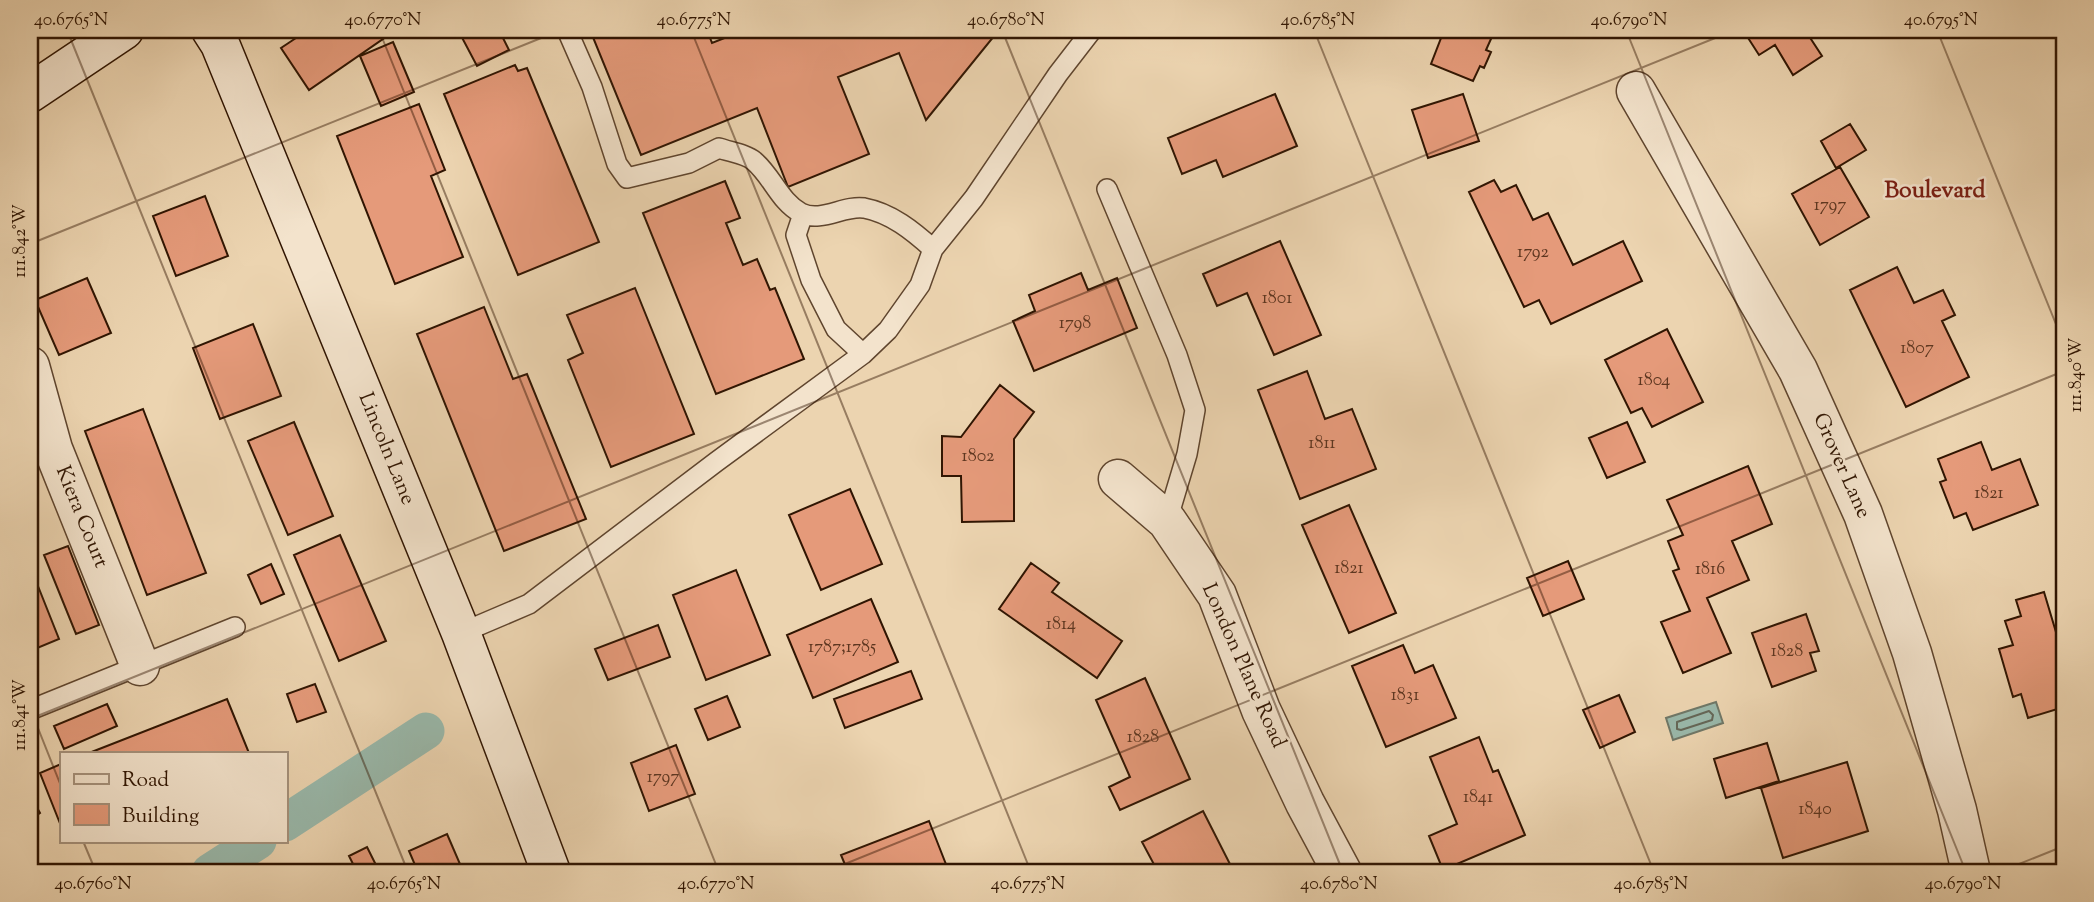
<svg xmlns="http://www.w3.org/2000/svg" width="2094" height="902" font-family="'Sorts Mill Goudy',serif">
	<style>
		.water { fill: #99b8aa; stroke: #6f7767; stroke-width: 2 }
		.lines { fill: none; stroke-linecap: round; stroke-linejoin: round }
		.shore { stroke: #646656; stroke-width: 2 }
		.canal { stroke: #99b8aa; stroke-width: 37 }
		.building { fill: #e59a7a; stroke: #301502; stroke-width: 2 }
		.lane-casing { stroke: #5f452e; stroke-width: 22 }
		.street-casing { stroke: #5f452e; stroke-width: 41 }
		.secondary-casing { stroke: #301502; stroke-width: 41 }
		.lane { stroke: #f3e3cc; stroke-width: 19 }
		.street { stroke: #f3e3cc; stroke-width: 38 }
		.secondary { stroke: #f3e3cc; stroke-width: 38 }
		.ticks { fill: none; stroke: #301502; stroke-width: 2; stroke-opacity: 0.45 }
		.labels { text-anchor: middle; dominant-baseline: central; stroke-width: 5; stroke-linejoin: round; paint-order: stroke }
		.number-label { font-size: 18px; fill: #5d3620 }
		.street-label { font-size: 21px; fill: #301502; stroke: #f3e3cc }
		.neighbourhood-label { font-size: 23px; font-weight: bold; fill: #7a1f14; stroke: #f3e3cc }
		.neatline { fill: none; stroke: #301502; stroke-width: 2.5 }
		.ticks-label { font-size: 18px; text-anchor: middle; fill: #301502 }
	</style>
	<rect width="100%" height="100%" fill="#ecd4b0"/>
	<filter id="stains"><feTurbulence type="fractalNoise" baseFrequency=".00286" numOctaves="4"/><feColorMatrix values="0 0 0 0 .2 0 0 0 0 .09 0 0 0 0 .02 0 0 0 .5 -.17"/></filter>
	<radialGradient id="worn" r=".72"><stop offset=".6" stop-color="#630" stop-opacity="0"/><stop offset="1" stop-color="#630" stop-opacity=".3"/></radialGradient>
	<path class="water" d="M1716,702L1723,723L1673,740L1666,718Z"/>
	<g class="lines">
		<path class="shore" d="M1709,711L1713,715L1712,720L1681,730L1677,729V722Z"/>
		<path class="canal" d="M285,823L426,731
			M210,872L258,841"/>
	</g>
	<path class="building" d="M296,30H391L393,32L309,90L281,48L299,36Z
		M458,30H499L509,50L477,66Z
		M590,30H678L679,33L681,30H707L712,43L745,30H999L926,120L899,53L838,77L869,154L788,187L757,108L641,155Z
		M1431,30H1495L1486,50L1491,52L1484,68L1480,66L1473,81L1431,64L1441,38L1430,34Z
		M1743,30H1805L1822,56L1793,75L1775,45L1759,55Z
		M393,42L414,92L381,106L360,56Z
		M515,65L518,71L527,68L599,242L518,275L444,94Z
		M1275,94L1297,146L1223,177L1216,160L1182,174L1168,138Z
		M1463,94L1479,141L1428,158L1412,110Z
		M419,104L445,170L431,176L463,257L395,284L337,136Z
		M1850,124L1866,150L1836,168L1821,141Z
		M1840,167L1869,217L1820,245L1792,194Z
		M1494,180L1501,192L1516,185L1533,220L1548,213L1573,265L1623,241L1642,281L1551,324L1539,300L1524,307L1469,192Z
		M725,181L740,218L726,223L743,265L757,259L770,290L775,288L804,359L716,394L643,213Z
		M205,196L228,256L176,276L153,216Z
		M1280,241L1321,335L1274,355L1247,293L1217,306L1203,274Z
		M1897,267L1914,303L1943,290L1955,315L1942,321L1969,377L1906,407L1850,290Z
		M1081,273L1088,290L1117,278L1137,328L1034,371L1013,321L1035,311L1029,295Z
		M87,278L111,333L59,355L35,300Z
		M635,288L694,434L611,467L568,360L583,353L567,315Z
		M484,307L513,379L527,374L586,519L504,551L417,334Z
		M253,324L281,396L220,419L193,348Z
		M1667,329L1703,402L1652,427L1642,408L1631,413L1605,360Z
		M1307,371L1325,419L1352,409L1376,469L1300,499L1258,390Z
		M1000,385L1034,412L1014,439V521L962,522L961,476H942V436L961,437Z
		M143,409L206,573L147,595L85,431Z
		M294,422L333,516L288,535L248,441Z
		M1627,422L1645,462L1607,478L1589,438Z
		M1981,442L1992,470L2020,459L2038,505L1973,530L1966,513L1954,518L1940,482L1946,480L1938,459Z
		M1748,466L1772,524L1732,541L1749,580L1707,598L1731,653L1683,673L1661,622L1690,611L1673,571L1679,569L1668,541L1683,535L1667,500Z
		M850,489L882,564L821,590L789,515Z
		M1349,505L1396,613L1349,633L1302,525Z
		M340,535L386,641L339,661L294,555Z
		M68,546L99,625L76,634L44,555Z
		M1568,561L1584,599L1543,616L1527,578Z
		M1031,563L1059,583L1052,592L1122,641L1097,678L999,609Z
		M271,564L284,594L261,604L248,575Z
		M30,566L59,639L30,651Z
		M736,570L770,655L706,680L673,595Z
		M2044,592L2064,659V707L2028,718L2021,694L2013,697L1999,649L2013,645L2005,621L2021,616L2016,600Z
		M871,599L898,662L813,698L787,635Z
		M1806,614L1819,651L1810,653L1816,671L1772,687L1752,633Z
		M658,625L670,657L608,680L595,649Z
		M1403,645L1415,673L1433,665L1456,718L1386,747L1352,666Z
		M911,671L922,699L845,728L834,699Z
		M1145,678L1190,779L1120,810L1109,787L1130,777L1096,700Z
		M315,684L326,712L297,722L287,694Z
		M1619,695L1635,732L1600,748L1583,710Z
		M727,696L740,727L708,740L695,709Z
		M227,699L249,753H89Z
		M107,704L117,726L64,749L54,726Z
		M1479,737L1493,772L1498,770L1525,835L1443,870L1429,836L1457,824L1430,757Z
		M1767,743L1779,781L1726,798L1714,759Z
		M676,745L695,794L649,811L631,763Z
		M1847,762L1868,831L1783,858L1761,788Z
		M61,764V826L40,773Z
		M30,795L40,813L30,820Z
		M1203,811L1234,872H1176L1172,865L1158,872L1142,842Z
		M929,821L949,872H848L841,855Z
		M447,834L463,871L418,872L409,851Z
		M367,847L378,869L372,872H357L349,856Z"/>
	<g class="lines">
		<defs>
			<path id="lane" d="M1107,189L1177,355L1195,410L1187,454L1167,521
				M803,214L796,235L811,280L836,329L863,354
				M933,249L974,198L1058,74L1092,30
				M461,633L529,604L716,462L863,354L888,330L920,285L933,249C913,231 891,213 864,208C844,205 821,223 801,213C780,202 772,176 754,161C746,154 730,152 719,148L689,163L627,178L617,164L592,87L567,30
				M30,710L235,627"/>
			<path id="street" d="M1636,91L1798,370L1863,514L1912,653L1957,810L1971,872
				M30,366L53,449L140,666
				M1118,479L1167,521L1217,595L1261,710L1305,803L1342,872"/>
			<path id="secondary" d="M211,30L220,44L461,633L551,872
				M30,93L124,30"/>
		</defs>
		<use href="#lane" class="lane-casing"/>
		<use href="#street" class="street-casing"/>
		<use href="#secondary" class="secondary-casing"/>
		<use href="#lane" class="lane"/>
		<use href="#street" class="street"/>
		<use href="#secondary" class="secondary"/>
	</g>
	<path class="ticks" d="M67,30L408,872M379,30L719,872M691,30L1031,872M1002,30L1343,872M1314,30L1654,872M1626,30L1966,872M1937,30L2064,344M30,244L561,30M30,708L61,786M30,719L1735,30M83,841L96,872M825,872L2064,371M1999,872L2064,846"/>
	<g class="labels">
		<g class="number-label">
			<text x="1830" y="206">1797</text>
			<text x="1533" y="253">1792</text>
			<text x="1277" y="299">1801</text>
			<text x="1075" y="324">1798</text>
			<text x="1917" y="349">1807</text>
			<text x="1654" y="381">1804</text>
			<text x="1322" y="444">1811</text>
			<text x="978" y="457">1802</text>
			<text x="1989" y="494">1821</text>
			<text x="1349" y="569">1821</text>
			<text x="1710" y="570">1816</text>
			<text x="1061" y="625">1814</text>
			<text x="842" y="648">1787;1785</text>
			<text x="1787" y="652">1828</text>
			<text x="1405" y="696">1831</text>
			<text x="1143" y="738">1828</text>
			<text x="663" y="778">1797</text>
			<text x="1478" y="798">1841</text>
			<text x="1815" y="810">1840</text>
		</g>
		<g class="street-label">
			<text transform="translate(386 449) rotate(68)">Lincoln Lane</text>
			<text transform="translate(1841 466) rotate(66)">Grover Lane</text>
			<text transform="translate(81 517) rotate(68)">Kiera Court</text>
			<text transform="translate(1243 666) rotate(66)">London Plane Road</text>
		</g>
		<g class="neighbourhood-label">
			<text x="1935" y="191">Boulevard</text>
		</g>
	</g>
	<rect width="2094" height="902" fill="none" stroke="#ecd4b0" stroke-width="77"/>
	<rect x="60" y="752" width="228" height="91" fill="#f3e3cc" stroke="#a5917b" stroke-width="2"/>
	<rect x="74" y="774" width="35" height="10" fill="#f3e3cc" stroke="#a5917b" stroke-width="2"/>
	<text x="122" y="786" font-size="21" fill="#301502">Road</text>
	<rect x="74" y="804" width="35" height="21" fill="#e59a7a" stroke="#a5917b" stroke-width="2"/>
	<text x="122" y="822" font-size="21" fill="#301502">Building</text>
	<rect x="38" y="38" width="2018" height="826" class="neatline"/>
	<g class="ticks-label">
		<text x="71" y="25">40.6765°N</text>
		<text x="383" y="25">40.6770°N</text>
		<text x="694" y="25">40.6775°N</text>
		<text x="1006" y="25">40.6780°N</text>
		<text x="1318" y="25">40.6785°N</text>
		<text x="1629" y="25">40.6790°N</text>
		<text x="1941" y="25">40.6795°N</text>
		<text transform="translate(19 241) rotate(-90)" y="6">111.842°W</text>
		<text transform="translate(2075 375) rotate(-90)" y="6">111.840°W</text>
		<text transform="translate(19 715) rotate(-90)" y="6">111.841°W</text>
		<text x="93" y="889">40.6760°N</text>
		<text x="404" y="889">40.6765°N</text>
		<text x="716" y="889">40.6770°N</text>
		<text x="1028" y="889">40.6775°N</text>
		<text x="1339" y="889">40.6780°N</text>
		<text x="1651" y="889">40.6785°N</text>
		<text x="1963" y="889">40.6790°N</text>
	</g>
	<rect width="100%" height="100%" filter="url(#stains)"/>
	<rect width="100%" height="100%" fill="url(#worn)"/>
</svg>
